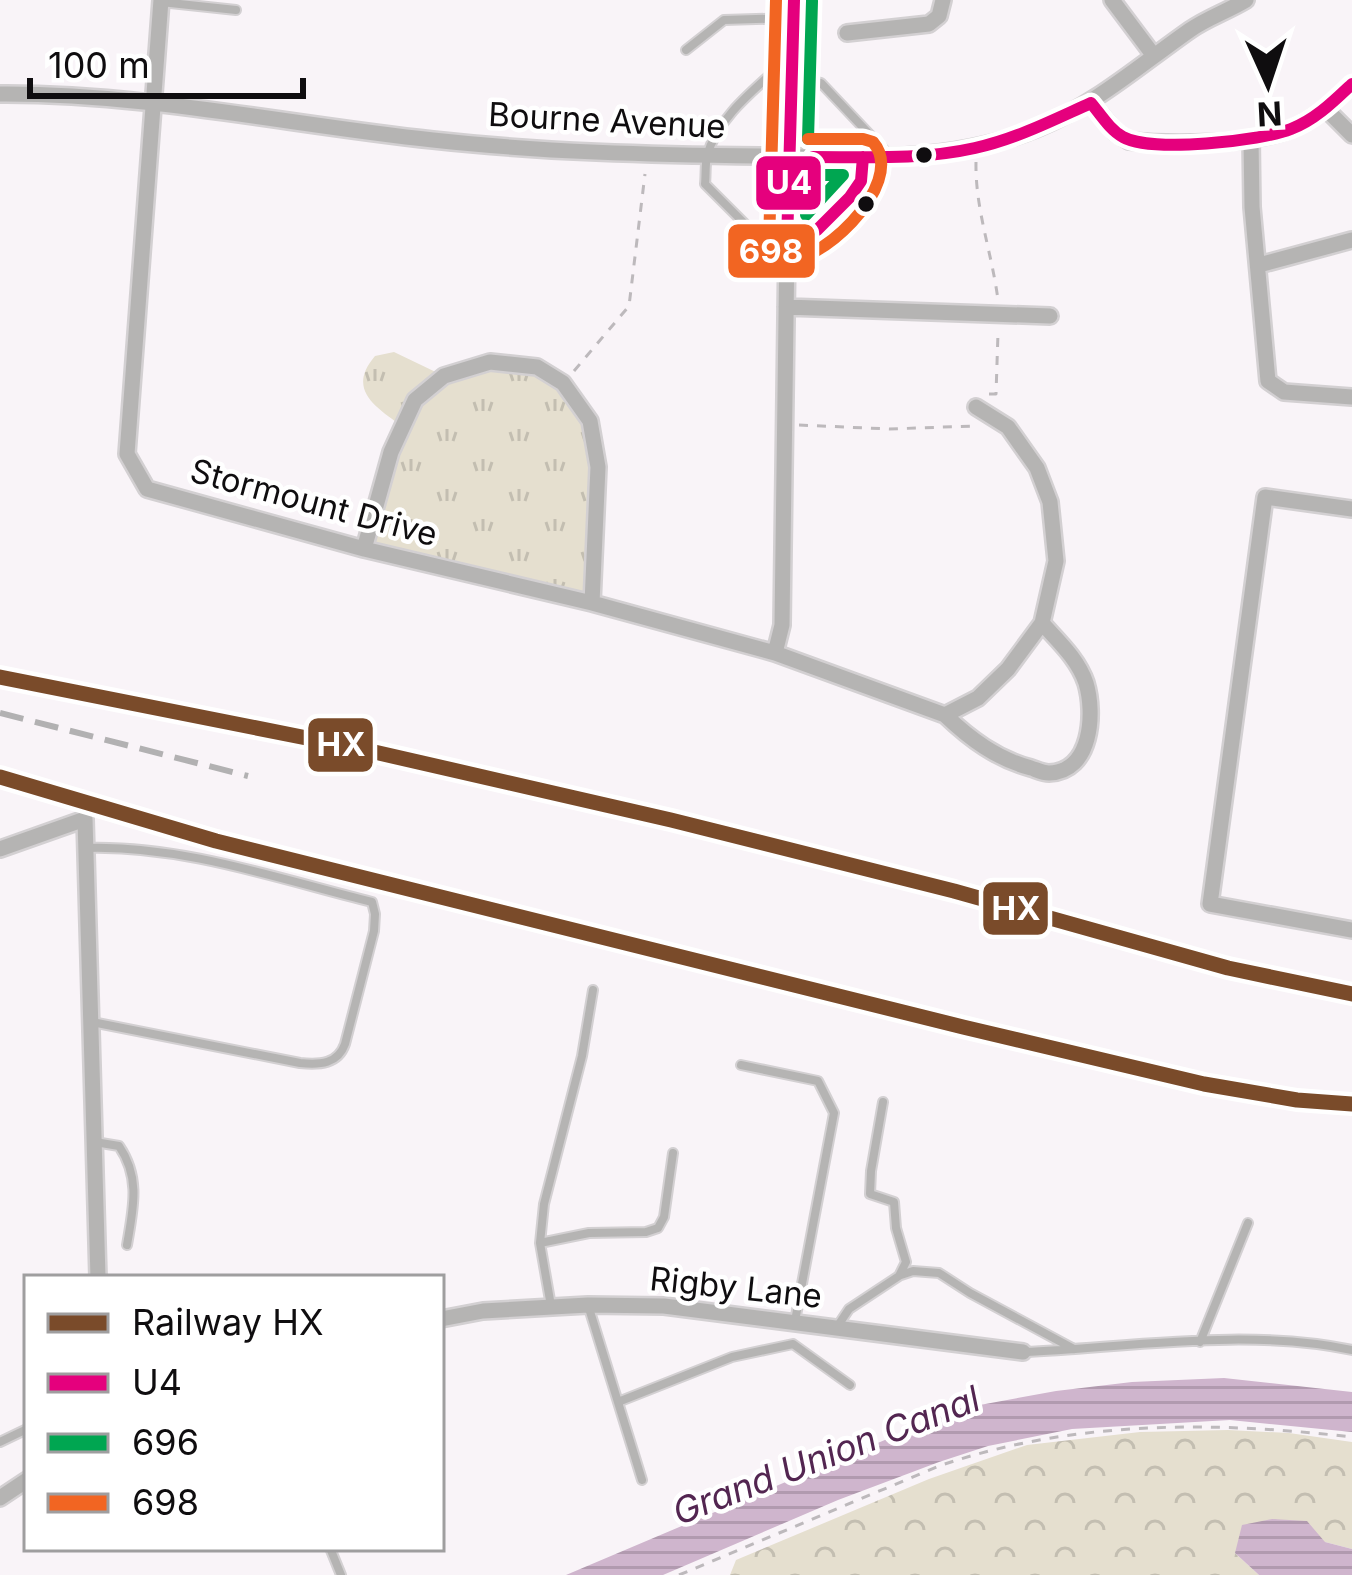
<svg xmlns="http://www.w3.org/2000/svg" width="1352" height="1575" font-family="Inter,sans-serif">
	<style>
		.forest { fill: url(#forest-crowns) }
		.park { fill: url(#park-tufts) }
		.water { fill: url(#water-rules) }
		.lines { fill: none; stroke-linecap: round; stroke-linejoin: round }
		.service-casing { stroke: #d3d0d2; stroke-width: 12 }
		.minor-casing { stroke: #d3d0d2; stroke-width: 20 }
		.path { stroke: #bdb9bc; stroke-width: 3; stroke-dasharray: 9 9; stroke-linecap: butt }
		.service { stroke: #b5b4b3; stroke-width: 8 }
		.minor { stroke: #b5b4b3; stroke-width: 15 }
		.rail { stroke: #b2b1b2; stroke-width: 6; stroke-dasharray: 24 12; stroke-linecap: butt }
		.bus-1-casing { stroke: #fff; stroke-width: 21 }
		.bus-2-casing { stroke: #fff; stroke-width: 21 }
		.bus-3-casing { stroke: #fff; stroke-width: 21 }
		.bus-1 { stroke: #e5007d; stroke-width: 12 }
		.bus-2 { stroke: #00a651; stroke-width: 12 }
		.bus-3 { stroke: #f26522; stroke-width: 12 }
		.rail-1-casing { stroke: #fff; stroke-width: 24 }
		.rail-1 { stroke: #7a4b2a; stroke-width: 15 }
		.bus-dot { fill: #0f0d0f; stroke: #fff; stroke-width: 4.5 }
		.labels { text-anchor: middle; dominant-baseline: central; stroke-width: 9; stroke-linejoin: round; paint-order: stroke }
		.street-label { font-size: 33px; fill: #0f0d0f; stroke: #fff }
		.water-label { font-size: 36px; font-style: italic; fill: #532651; stroke: #fff }
		.line-badge { stroke: #fff; stroke-width: 4.5 }
		.badge-label { font-size: 33px; text-anchor: middle; font-weight: bold; fill: #fff }
	</style>
	<defs>
		<pattern id="forest-crowns" width="20" height="18" patternUnits="userSpaceOnUse" patternTransform="scale(3)"><rect width="20" height="18" fill="#e5dfcf"/><path d="M2 6a3 3 0 1 1 6 0M12 15a3 3 0 1 1 6 0" fill="none" stroke="#c3beb1"/></pattern>
		<pattern id="park-tufts" width="24" height="20" patternUnits="userSpaceOnUse" patternTransform="scale(3)"><rect width="24" height="20" fill="#e5dfcf"/><path d="M3 7l-1-3M5 7V3M7 7l1-3M15 17l-1-3M17 17v-4M19 17l1-3" fill="none" stroke="#c3beb1"/></pattern>
		<pattern id="water-rules" width="6" height="5" patternUnits="userSpaceOnUse" patternTransform="scale(3)"><rect width="6" height="5" fill="#cfb5cd"/><path d="M0 2.5h6" fill="none" stroke="#b19aaf"/></pattern>
	</defs>
	<rect width="100%" height="100%" fill="#f9f4f8"/>
	<path class="forest" d="M1228,1430L1289,1433L1352,1442V1549L1325,1542L1235,1553L1259,1575H730L736,1560L929,1479L1027,1445L1140,1432Z"/>
	<path class="park" d="M394,352L444,376L490,362L537,367L590,421L598,467L592,603L364,549L403,427C376,407 346,390 375,356Z"/>
	<path class="water" d="M1224,1378L1352,1392V1432L1230,1420L1072,1429L988,1446L939,1462L838,1500L663,1575H566L958,1409L1056,1391L1132,1382Z
		M1272,1519L1307,1521L1325,1542L1352,1549V1575H1259L1235,1553L1242,1525Z"/>
	<g class="lines">
		<defs>
			<path id="service" d="M161,2L236,10
				M686,50L724,20L794,18
				M792,55C763,83 718,114 707,156C705,165 706,175 705,184L752,231L774,233L787,243C812,232 852,207 861,179C863,173 862,166 863,159
				M794,76L821,83L889,155
				M86,848C183,845 279,879 372,902L375,914L374,931L345,1044C338,1064 320,1065 300,1063L92,1022
				M741,1065L818,1081L834,1113L795,1321
				M95,1142L119,1146C141,1178 133,1209 127,1245
				M540,1243L589,1233L646,1232L658,1228L664,1217L673,1153
				M901,1275L913,1271L939,1273L970,1293L1074,1349
				M588,1305L642,1480
				M551,1306L540,1243L544,1204L582,1056L593,990
				M837,1327L849,1309L899,1276L906,1262L896,1228L894,1202L870,1194L871,1171L883,1102
				M1200,1342L1248,1223
				M1025,1352C1129,1347 1250,1328 1352,1350
				M618,1402L732,1357L793,1344L850,1385
				M0,1442L27,1429
				M330,1548L341,1575"/>
			<path id="minor" d="M161,0L127,454L147,489L364,549L592,603L775,653L945,715L978,698L1008,669L1042,623L1056,561L1050,502L1037,468L1008,427L976,407
				M1112,0L1154,56
				M847,33L929,24L939,16L943,0
				M0,94C145,93 290,125 433,140C542,152 651,155 760,156C852,158 951,164 1038,128C1095,105 1140,65 1190,30C1207,18 1228,11 1246,0
				M1091,103L1115,132L1129,141C1171,145 1252,145 1291,129C1315,119 1333,102 1352,84
				M1326,109L1352,135
				M1251,139L1252,207L1268,381L1284,392L1352,397
				M1259,265L1352,240
				M786,307L1050,316
				M1352,509L1265,497L1210,904L1352,930
				M364,549L391,452L415,400L444,376L490,362L537,367L563,383L590,421L598,467L592,603
				M775,653L782,625L787,243L794,0
				M945,715C970,739 997,759 1031,768C1037,770 1043,773 1049,773C1092,772 1095,713 1086,683C1078,659 1058,641 1042,623
				M0,849L85,819L98,1278
				M441,1319L483,1311L588,1305L664,1306L1023,1352
				M0,1498L27,1480"/>
		</defs>
		<use href="#service" class="service-casing"/>
		<use href="#minor" class="minor-casing"/>
		<path class="path" d="M976,162C975,209 992,253 998,300
			M574,371L629,306L645,174
			M989,394H996L998,333
			M799,425L889,429L975,426
			M679,1575L939,1466C1073,1420 1212,1421 1352,1437"/>
		<use href="#service" class="service"/>
		<use href="#minor" class="minor"/>
		<path class="rail" d="M0,713L248,776"/>
		<defs>
			<path id="bus-1" d="M794,0L787,243L817,230L850,197L861,181L863,157
				M1091,103C1101,115 1110,130 1123,137C1151,153 1261,141 1291,129C1315,120 1334,101 1352,84
				M813,157C867,157 922,160 975,148C1016,139 1053,120 1091,103"/>
			<path id="bus-2" d="M808,139L812,1
				M807,175H843L806,215Z"/>
			<path id="bus-3" d="M776,0L769,244C772,252 771,256 780,259C811,273 910,185 873,142L863,139H808"/>
		</defs>
		<use href="#bus-1" class="bus-1-casing"/>
		<use href="#bus-2" class="bus-2-casing"/>
		<use href="#bus-3" class="bus-3-casing"/>
		<use href="#bus-1" class="bus-1"/>
		<use href="#bus-2" class="bus-2"/>
		<use href="#bus-3" class="bus-3"/>
		<defs>
			<path id="rail-1" d="M0,677L357,748L671,820L954,891L1228,968L1352,994
				M0,777L216,841L963,1027L1204,1084L1297,1100L1352,1104"/>
		</defs>
		<use href="#rail-1" class="rail-1-casing"/>
		<use href="#rail-1" class="rail-1"/>
	</g>
	<g class="bus-dot">
		<circle cx="924" cy="155" r="10"/>
		<circle cx="866" cy="204" r="10"/>
	</g>
	<g class="labels">
		<g class="street-label">
			<text transform="translate(607 120) rotate(3)">Bourne Avenue</text>
			<text transform="translate(314 502) rotate(15)">Stormount Drive</text>
			<text transform="translate(736 1287) rotate(6)">Rigby Lane</text>
		</g>
		<g class="water-label">
			<text transform="translate(826 1455) rotate(-21)">Grand Union Canal</text>
		</g>
	</g>
	<g class="line-badge">
		<rect x="754" y="154" width="69" height="58" rx="12" fill="#e5007d"/>
		<rect x="726" y="222" width="91" height="58" rx="12" fill="#f26522"/>
		<rect x="306" y="716" width="69" height="58" rx="12" fill="#7a4b2a"/>
		<rect x="981" y="880" width="69" height="57" rx="12" fill="#7a4b2a"/>
	</g>
	<g class="badge-label">
		<text x="789" y="194">U4</text>
		<text x="771" y="263">698</text>
		<text x="341" y="756">HX</text>
		<text x="1016" y="920">HX</text>
	</g>
	<rect x="24" y="1275" width="420" height="276" fill="#ffffff" stroke="#9f9e9f" stroke-width="3"/>
	<rect x="48" y="1314" width="60" height="18" fill="#7a4b2a" stroke="#9f9e9f" stroke-width="3"/>
	<text x="132" y="1335" font-size="36" fill="#0f0d0f">Railway HX</text>
	<rect x="48" y="1374" width="60" height="18" fill="#e5007d" stroke="#9f9e9f" stroke-width="3"/>
	<text x="132" y="1395" font-size="36" fill="#0f0d0f">U4</text>
	<rect x="48" y="1434" width="60" height="18" fill="#00a651" stroke="#9f9e9f" stroke-width="3"/>
	<text x="132" y="1455" font-size="36" fill="#0f0d0f">696</text>
	<rect x="48" y="1494" width="60" height="18" fill="#f26522" stroke="#9f9e9f" stroke-width="3"/>
	<text x="132" y="1515" font-size="36" fill="#0f0d0f">698</text>
	<g transform="translate(1268 84) rotate(177)" stroke="#ffffff" stroke-width="9" paint-order="stroke">
	<path d="M0-9L21 45L0 30L-21 45Z" fill="#0f0d0f"/>
	<text y="-18" font-size="33" font-weight="bold" text-anchor="middle" fill="#0f0d0f">N</text>
	</g>
	<path d="M30 78v18h273v-18" fill="none" stroke="#0f0d0f" stroke-width="6"/>
	<text x="48" y="78" font-size="36" fill="#0f0d0f" stroke="#ffffff" stroke-width="9" paint-order="stroke">100 m</text>
</svg>
